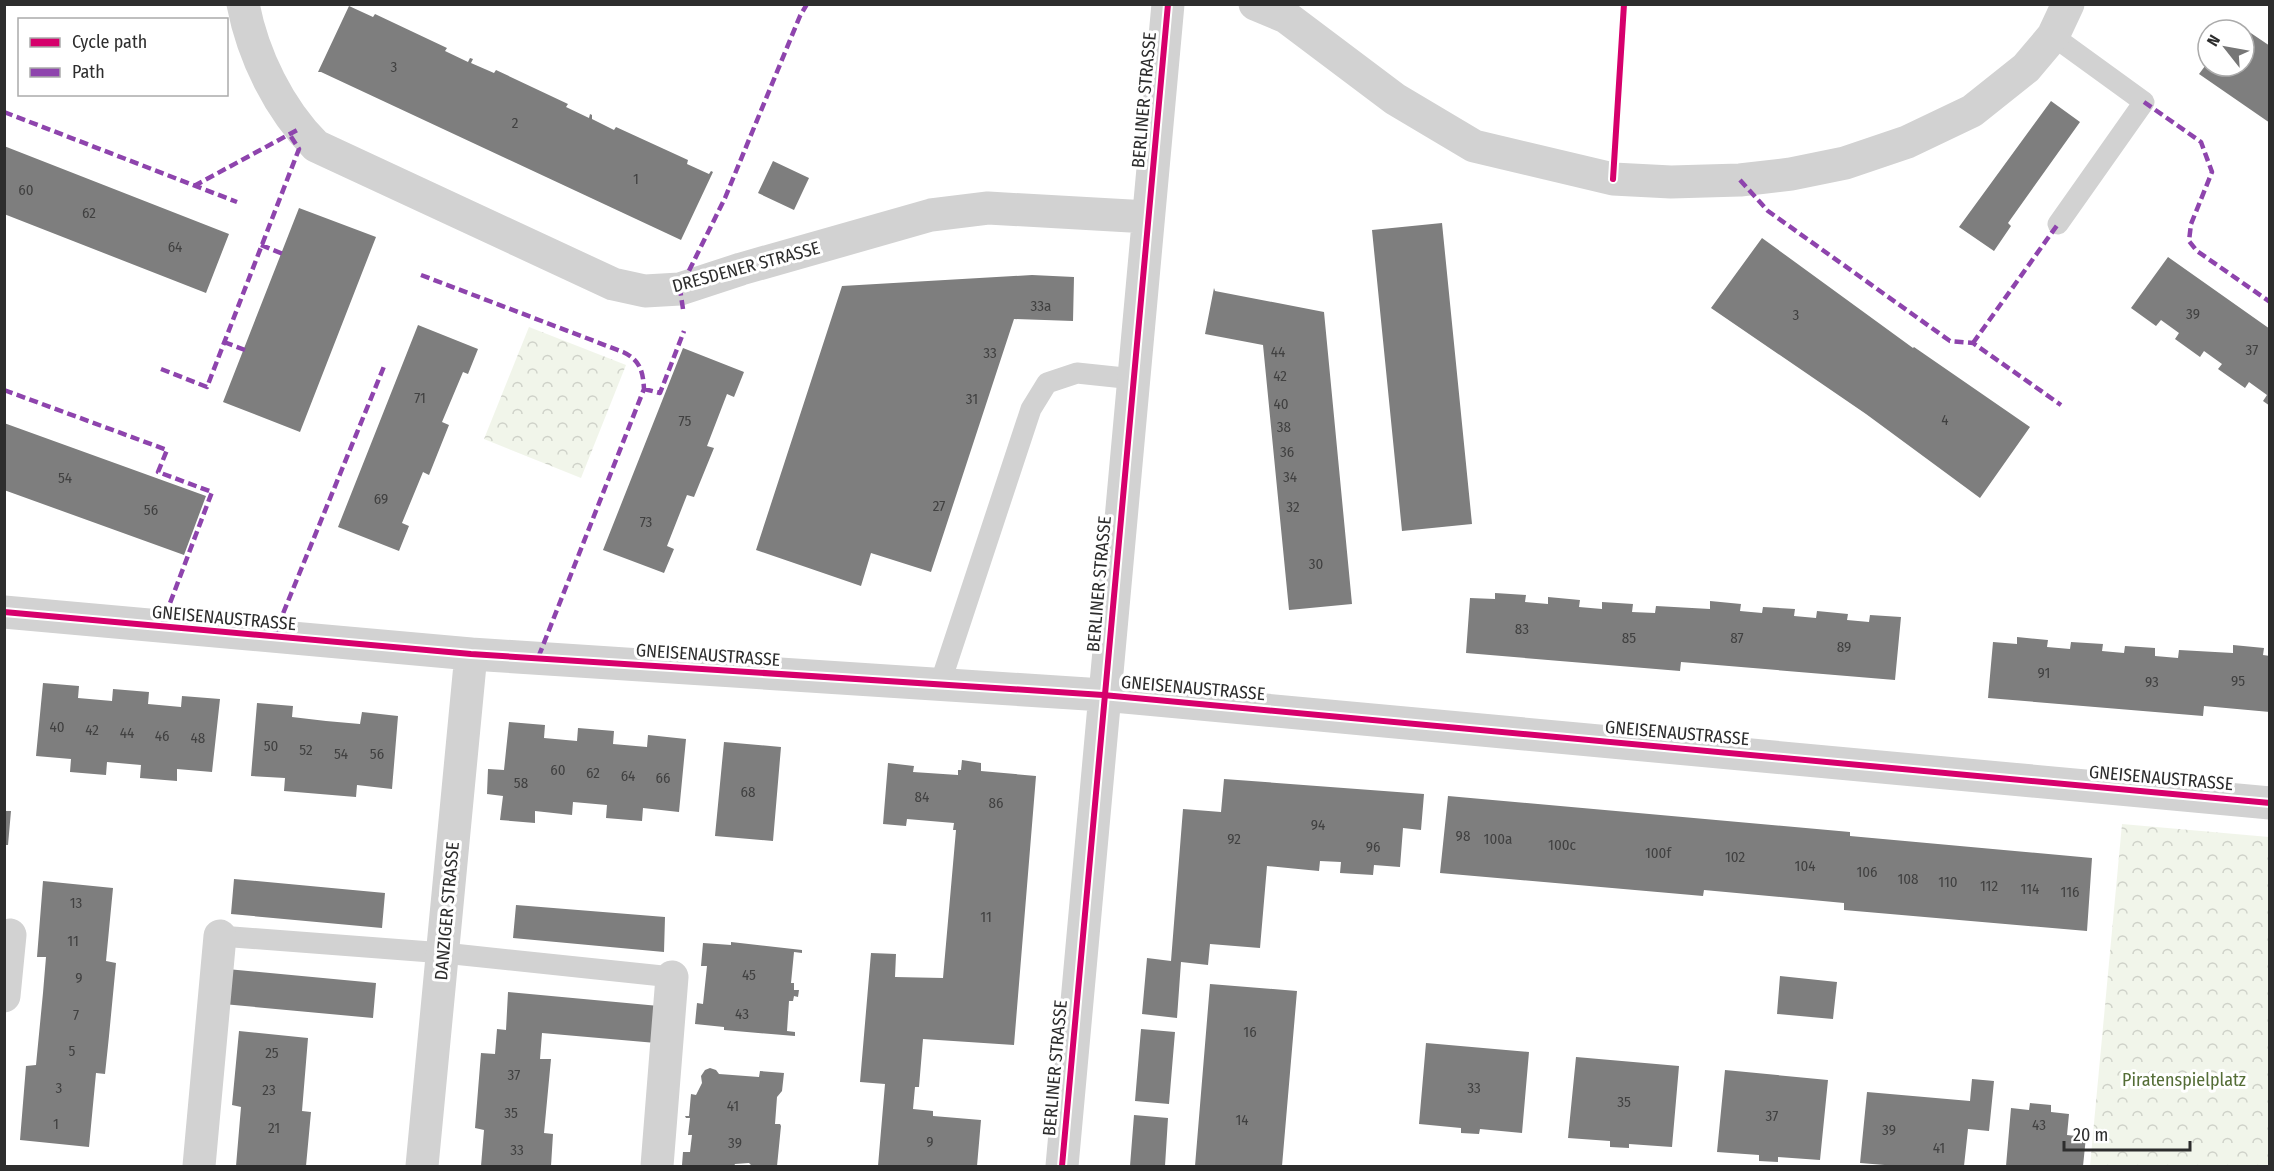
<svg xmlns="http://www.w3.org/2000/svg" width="2274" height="1171" font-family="'Fira Sans Condensed',sans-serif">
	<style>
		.forest { fill: url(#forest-crowns) }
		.building { fill: #7e7e7e }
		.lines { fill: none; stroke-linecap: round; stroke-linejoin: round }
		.lane { stroke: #d2d2d2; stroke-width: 21 }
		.street { stroke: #d2d2d2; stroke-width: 33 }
		.quiet { stroke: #8e44ad; stroke-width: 4.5; stroke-dasharray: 9 4.5; stroke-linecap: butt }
		.cycleway-casing { stroke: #fff; stroke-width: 10 }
		.cycleway { stroke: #d6006c; stroke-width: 6 }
		.labels { text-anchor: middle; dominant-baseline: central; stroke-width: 6; stroke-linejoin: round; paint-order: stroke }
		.number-label { font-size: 15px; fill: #414141 }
		.street-label { font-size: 18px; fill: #2d2d2d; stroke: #fff }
		.park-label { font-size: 18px; fill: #546d36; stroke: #fff }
	</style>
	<defs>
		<pattern id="forest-crowns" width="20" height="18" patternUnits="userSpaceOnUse" patternTransform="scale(1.5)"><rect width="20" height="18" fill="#f1f5ea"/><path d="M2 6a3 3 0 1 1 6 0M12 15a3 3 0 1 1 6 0" fill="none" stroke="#cfd2c9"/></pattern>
	</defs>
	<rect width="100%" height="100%" fill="#fff"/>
	<path class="forest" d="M529,327L626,365L581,478L484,439Z
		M2122,824L2269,837V1166H2090Z"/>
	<path class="building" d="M349,6L373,17L375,14L447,48L445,51L468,62L470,58L473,59L471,63L494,73L496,70L568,104L566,107L589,118L590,114L592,115V119L614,130L616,127L688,160L687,164L709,174L711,171L713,172L681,240L321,72H318Z
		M2236,23L2270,46V123L2199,74L2208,62V66H2244V30H2231Z
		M2051,101L2080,122L2008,223L2011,226L1994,251L1959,227Z
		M4,146L229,234L206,293L4,214Z
		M773,161L809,178L794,210L758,193Z
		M299,208L376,237L300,432L223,402Z
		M1442,223L1472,524L1402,531L1372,230Z
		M1762,238L1913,348L1914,347L2030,427L1980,498L1866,414L1711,308Z
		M2168,257L2270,329V406L2263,401L2267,395L2249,382L2245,388L2218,369L2222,364L2204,351L2200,357L2175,339L2179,333L2161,320L2156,326L2131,308Z
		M1032,275L1074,277L1073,321L1014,319L931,572L871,553L861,586L756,550L842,286Z
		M1214,288L1215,291L1324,312L1352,604L1289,610L1263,345L1205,334Z
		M418,325L478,349L468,374L463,372L442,422L449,425L429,475L423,472L402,523L409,526L399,551L338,527Z
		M683,348L744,372L734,397L727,394L707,446L714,448L694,497L687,495L667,546L674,549L664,573L603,550Z
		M4,423L206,496L184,555L4,490Z
		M1495,593L1526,595L1525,602L1548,604V597L1580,600L1579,607L1602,609V602L1633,604L1632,612L1655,613L1656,606L1710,609V601L1741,604L1740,611L1762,613L1763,607L1795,609L1794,616L1816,618L1817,611L1848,614L1847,620L1869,622L1870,615L1901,617L1895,680L1681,662L1680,671L1466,653L1470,598L1495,599Z
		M2017,637L2048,640L2047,647L2070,649L2071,642L2103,644L2102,651L2124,653L2125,646L2155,648V656L2178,658L2179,650L2233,653V645L2264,648L2263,655L2270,656V712L2204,706L2203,716L1988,698L1993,642L2017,644Z
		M43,683L79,686L78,698L112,701L113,689L149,692L148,704L181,707L182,696L220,699L212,772L177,769V781L140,778L141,765L107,762L106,775L70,772L71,759L36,756Z
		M257,703L293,706L292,717L326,721L360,724L362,712L398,716L392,789L357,785L356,797L284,791L285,778L251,776Z
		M509,722L545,725L544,738L577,741L578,728L614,731L613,744L647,747L648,735L686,739L679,812L643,808L642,821L606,818L607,805L573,802L572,815L535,811V823L500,820L503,796L487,794L488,769L504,770Z
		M724,742L781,747L773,841L715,836Z
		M962,760L981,763V771L1036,776L1014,1045L923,1039L919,1087H915L913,1109L933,1111V1116L981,1120L977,1166L908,1165V1166H878L885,1084L860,1082L871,953L896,954L895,977L943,978L956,830H953L954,823L907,819L906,826L883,824L888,763L914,766L913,772L958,775V770H961Z
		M1224,779L1424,794L1421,830L1403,828L1400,867L1374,865L1373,875L1340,873L1341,862L1320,861L1319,871L1267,866L1260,948L1210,944L1208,965L1181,962L1177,1018L1142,1014L1147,958L1171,961L1183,809L1221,812Z
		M1448,796L1850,832V836L2092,858L2087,931L1844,910V903L1704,890L1703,896L1440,873Z
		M4,811H11L8,845H4Z
		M234,879L385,893L382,928L231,914Z
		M43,881L113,888L106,961L116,963L109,1036L105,1074L96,1073L89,1147L20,1140L26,1066L36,1065L43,993L46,957H37Z
		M516,905L665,917L664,952L513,938Z
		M731,942L802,950V953L794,952L791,983H794V990H799L798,997L794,996L793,1001H789L787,1031L795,1032V1036L724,1030V1027L695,1024L697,1003L703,1004L707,966H701L703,943L731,945Z
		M227,969L376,983L373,1018L223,1004Z
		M1780,976L1837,982L1833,1019L1777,1014Z
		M1210,984L1297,991L1282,1166H1195Z
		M508,992L659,1006L656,1043L542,1033L540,1059H551L544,1133L553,1134L551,1166H481L484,1130L475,1128L481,1053L495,1054L497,1029L506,1030Z
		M1141,1029L1175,1032L1169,1104L1135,1101Z
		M239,1031L308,1038L302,1111L311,1112L306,1166H236L241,1107L232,1105Z
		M1426,1043L1529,1052L1522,1133L1480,1129L1479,1134L1461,1133V1128L1419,1124Z
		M1576,1057L1679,1066L1672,1147L1629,1144V1148L1610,1147V1141L1568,1138Z
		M710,1068L716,1070L719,1074L759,1077L760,1071L784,1073L782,1091L777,1097L775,1124H780L781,1126L777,1166H752L749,1163L735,1164L734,1166L682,1165L683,1152H690L692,1135H688L690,1118H686L685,1116H689L691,1094L696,1095L702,1083L701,1076L705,1070Z
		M1725,1070L1828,1080L1820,1160L1778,1157V1162L1759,1161V1155L1717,1152Z
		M1972,1079L1994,1081L1989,1131L1968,1129L1964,1166H1897L1860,1163L1867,1092L1970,1101Z
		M2030,1103L2051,1105V1112L2069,1114L2067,1135L2086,1137L2083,1166H2006L2011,1108L2029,1110Z
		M1134,1115L1168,1118L1165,1166H1130Z"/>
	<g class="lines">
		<path class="lane" d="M2053,36L2144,102L2058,224
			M940,684L1031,409L1047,383L1077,373L1134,379
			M220,936L444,953L672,977"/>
		<path class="street" d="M243,4C253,56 279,109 316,146L613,284L645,291L680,289L741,269L931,215L988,208L1148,217
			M1255,4L1286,17L1395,99L1474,146L1613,179L1671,182L1740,180L1791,174L1845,163L1907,142L1972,111L2026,68L2053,36L2068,4
			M4,612L471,654L1103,695L2270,803
			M4,996L10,935
			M199,1166L220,936
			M422,1166L471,654
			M657,1166L672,977
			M1062,1166L1168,4"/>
		<path class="quiet" d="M2144,102L2201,142L2212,172L2191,224L2189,241L2197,251L2270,302
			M4,112L237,202
			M1740,180L1768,211L1950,341L1973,343L2061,405
			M194,186L299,129
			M261,245L283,254
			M421,275L623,352C640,360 643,371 644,389L538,658
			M683,309L680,289L725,198L800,16L807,4
			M224,342L245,350
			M1973,343L2058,224
			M161,369L207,387L299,149L290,135
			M644,389L660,393L684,331
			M4,390L167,450L158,472L212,492L161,627
			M273,638L385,364"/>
		<defs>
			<path id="cycleway" d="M1613,179L1624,4
				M4,612L471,654L1103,695L2270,803
				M1062,1166L1168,4"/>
		</defs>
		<use href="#cycleway" class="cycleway-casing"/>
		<use href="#cycleway" class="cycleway"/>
	</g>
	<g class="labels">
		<g class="number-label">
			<text x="394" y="67">3</text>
			<text x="515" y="123">2</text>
			<text x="636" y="179">1</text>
			<text x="26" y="190">60</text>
			<text x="89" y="213">62</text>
			<text x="175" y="247">64</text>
			<text x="1041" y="306">33a</text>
			<text x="2193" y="314">39</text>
			<text x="1796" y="315">3</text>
			<text x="2252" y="350">37</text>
			<text x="1278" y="352">44</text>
			<text x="990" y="353">33</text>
			<text x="1280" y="376">42</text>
			<text x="420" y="398">71</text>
			<text x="972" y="399">31</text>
			<text x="1281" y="404">40</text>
			<text x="1945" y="420">4</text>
			<text x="685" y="421">75</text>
			<text x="1284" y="427">38</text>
			<text x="1287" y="452">36</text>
			<text x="1290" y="477">34</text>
			<text x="65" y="478">54</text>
			<text x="381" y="499">69</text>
			<text x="939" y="506">27</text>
			<text x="1293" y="507">32</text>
			<text x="151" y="510">56</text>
			<text x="646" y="522">73</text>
			<text x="1316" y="564">30</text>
			<text x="1522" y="629">83</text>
			<text x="1629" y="638">85</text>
			<text x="1737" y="638">87</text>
			<text x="1844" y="647">89</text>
			<text x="2044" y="673">91</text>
			<text x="2238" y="681">95</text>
			<text x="2152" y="682">93</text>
			<text x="57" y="727">40</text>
			<text x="92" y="730">42</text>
			<text x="127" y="733">44</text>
			<text x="162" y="736">46</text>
			<text x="198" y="738">48</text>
			<text x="271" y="746">50</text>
			<text x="306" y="750">52</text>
			<text x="341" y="754">54</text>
			<text x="377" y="754">56</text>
			<text x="558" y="770">60</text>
			<text x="593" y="773">62</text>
			<text x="628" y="776">64</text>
			<text x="663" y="778">66</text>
			<text x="521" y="783">58</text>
			<text x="748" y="792">68</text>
			<text x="922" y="797">84</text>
			<text x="996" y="803">86</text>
			<text x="1318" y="825">94</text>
			<text x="1463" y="836">98</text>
			<text x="1234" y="839">92</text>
			<text x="1498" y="839">100a</text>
			<text x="1562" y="845">100c</text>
			<text x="1373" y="847">96</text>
			<text x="1658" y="853">100f</text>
			<text x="1735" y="857">102</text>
			<text x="1805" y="866">104</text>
			<text x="1867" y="872">106</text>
			<text x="1908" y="879">108</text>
			<text x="1948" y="882">110</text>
			<text x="1989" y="886">112</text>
			<text x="2030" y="889">114</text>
			<text x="2070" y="892">116</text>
			<text x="76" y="903">13</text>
			<text x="986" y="917">11</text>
			<text x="73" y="941">11</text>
			<text x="749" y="975">45</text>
			<text x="79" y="978">9</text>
			<text x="742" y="1014">43</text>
			<text x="76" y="1015">7</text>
			<text x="1250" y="1032">16</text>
			<text x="72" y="1051">5</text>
			<text x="272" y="1053">25</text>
			<text x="514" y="1075">37</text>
			<text x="59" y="1088">3</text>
			<text x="1474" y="1088">33</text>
			<text x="269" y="1090">23</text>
			<text x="1624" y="1102">35</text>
			<text x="733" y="1106">41</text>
			<text x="511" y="1113">35</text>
			<text x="1772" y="1116">37</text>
			<text x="1242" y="1120">14</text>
			<text x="56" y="1124">1</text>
			<text x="2039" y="1125">43</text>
			<text x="274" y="1128">21</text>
			<text x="1889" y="1130">39</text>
			<text x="930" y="1142">9</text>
			<text x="735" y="1143">39</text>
			<text x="1939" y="1148">41</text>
			<text x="517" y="1150">33</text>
		</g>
		<g class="street-label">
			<text transform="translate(1144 100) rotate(-85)">BERLINER STRASSE</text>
			<text transform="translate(746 267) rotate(-15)">DRESDENER STRASSE</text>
			<text transform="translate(1099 584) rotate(-85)">BERLINER STRASSE</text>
			<text transform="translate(224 618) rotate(5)">GNEISENAUSTRASSE</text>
			<text transform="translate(708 655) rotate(4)">GNEISENAUSTRASSE</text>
			<text transform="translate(1193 688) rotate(5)">GNEISENAUSTRASSE</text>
			<text transform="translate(1677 733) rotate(5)">GNEISENAUSTRASSE</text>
			<text transform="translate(2161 778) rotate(5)">GNEISENAUSTRASSE</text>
			<text transform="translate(447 911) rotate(-85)">DANZIGER STRASSE</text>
			<text transform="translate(1055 1068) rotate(-85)">BERLINER STRASSE</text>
		</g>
		<g class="park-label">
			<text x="2184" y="1080">Piratenspielplatz</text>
		</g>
	</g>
	<rect width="2274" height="1171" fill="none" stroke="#2d2d2d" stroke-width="12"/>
	<rect x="18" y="18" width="210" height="78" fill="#ffffff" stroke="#ababab" stroke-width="1.5"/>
	<rect x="30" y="38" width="30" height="9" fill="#d6006c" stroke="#ababab" stroke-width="1.5"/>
	<text x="72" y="48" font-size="18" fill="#2d2d2d">Cycle path</text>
	<rect x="30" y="68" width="30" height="9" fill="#8e44ad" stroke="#ababab" stroke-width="1.5"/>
	<text x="72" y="78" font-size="18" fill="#2d2d2d">Path</text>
	<g transform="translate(2226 48) rotate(301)"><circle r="28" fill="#ffffff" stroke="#ababab" stroke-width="1.5"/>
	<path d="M0-4.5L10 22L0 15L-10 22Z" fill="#767676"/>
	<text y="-9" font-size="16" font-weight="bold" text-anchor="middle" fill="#2d2d2d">N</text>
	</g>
	<path d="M2064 1141v9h126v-9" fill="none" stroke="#2d2d2d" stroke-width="3"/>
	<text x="2073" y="1141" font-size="18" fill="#2d2d2d" stroke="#ffffff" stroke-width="4.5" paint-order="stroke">20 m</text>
</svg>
